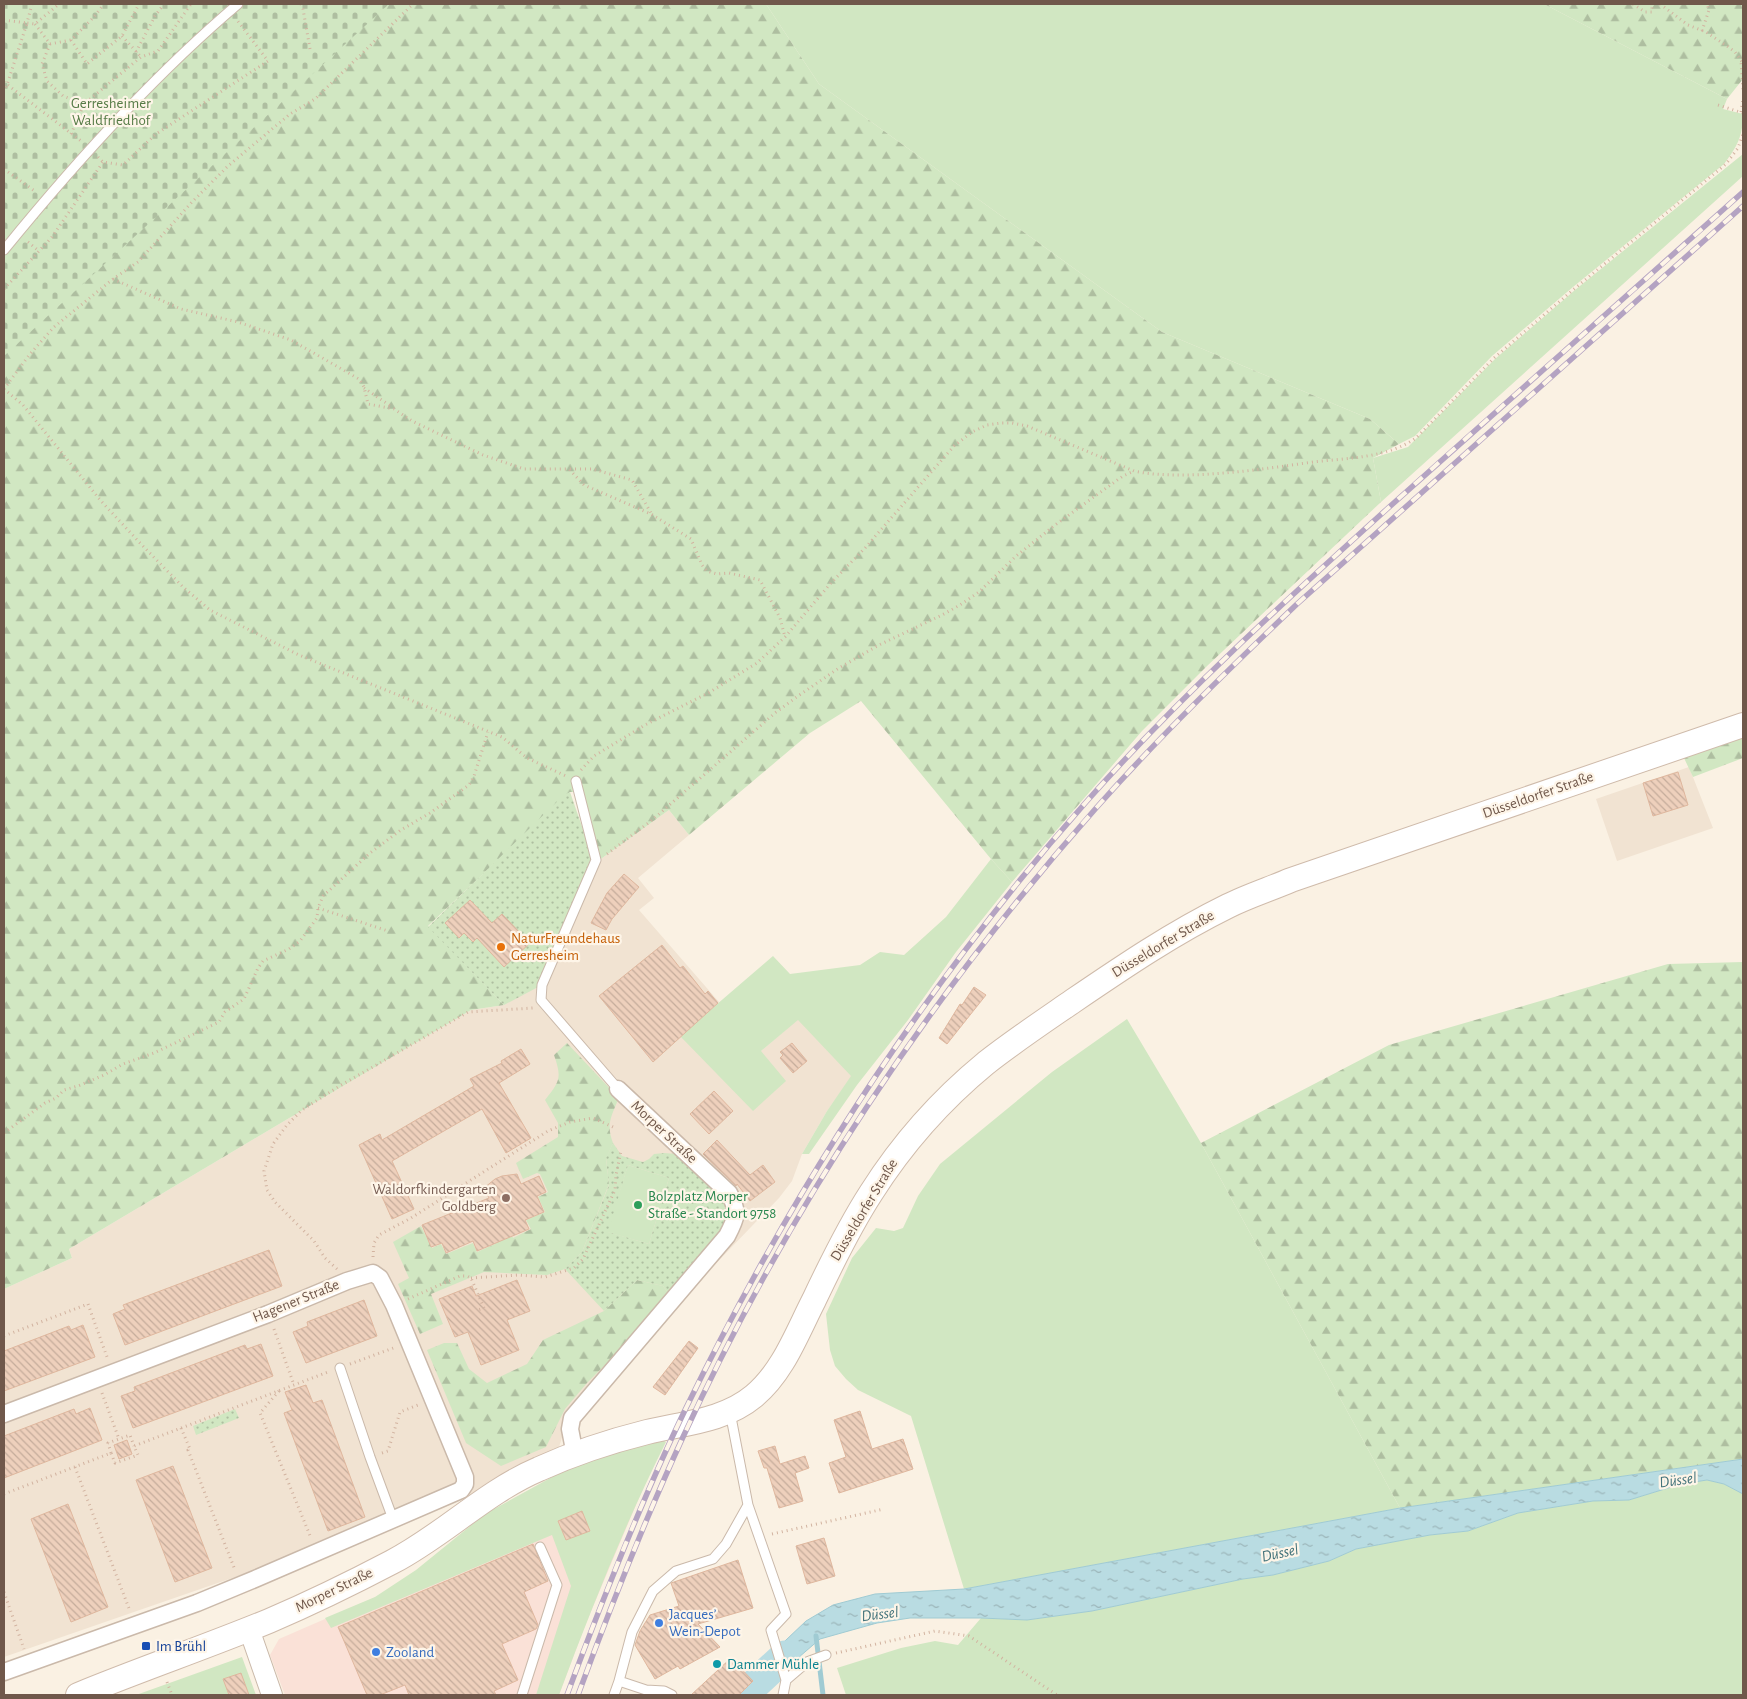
<svg xmlns="http://www.w3.org/2000/svg" width="1747" height="1699" font-family="'Alegreya Sans',sans-serif">
	<style>
		.residential { fill: #f1e3d2 }
		.commercial { fill: #fae1d7 }
		.green { fill: #d1e7c2 }
		.forest { fill: url(#forest-firs) }
		.cemetery { fill: url(#cemetery-stones) }
		.park { fill: url(#park-dots); fill-rule: evenodd }
		.water { fill: url(#water-ripples); stroke: #a0cbd3 }
		.lines { fill: none; stroke-linecap: round; stroke-linejoin: round }
		.stream { stroke: #a0cbd3; stroke-width: 5 }
		.river { stroke: #b9dce2; stroke-width: 31 }
		.building { fill: url(#building-back-hatch); stroke: #dfb79e }
		.service-casing { stroke: #cab9aa; stroke-width: 11 }
		.minor-casing { stroke: #cab9aa; stroke-width: 19 }
		.tertiary-casing { stroke: #cab9aa; stroke-width: 22 }
		.secondary-casing { stroke: #cfbbab; stroke-width: 26 }
		.path { stroke: #d2b3a0; stroke-width: 3; stroke-dasharray: 1 4; stroke-linecap: butt }
		.service { stroke: #fff; stroke-width: 9 }
		.minor { stroke: #fff; stroke-width: 16 }
		.tertiary { stroke: #fff; stroke-width: 20 }
		.secondary { stroke: #fff; stroke-width: 24 }
		.rail-casing { stroke: #b4a3c2; stroke-width: 5.5 }
		.rail { stroke: #fef5e8; stroke-width: 4; stroke-dasharray: 11; stroke-linecap: butt }
		.food-dot { fill: #e8710a; stroke: #fef5e8; stroke-width: 2 }
		.education-dot { fill: #8d6e63; stroke: #fef5e8; stroke-width: 2 }
		.leisure-dot { fill: #2e9e5b; stroke: #fef5e8; stroke-width: 2 }
		.shop-dot { fill: #3f7fe0; stroke: #fef5e8; stroke-width: 2 }
		.transit-dot { fill: #1a4fb4; stroke: #fef5e8; stroke-width: 2 }
		.culture-dot { fill: #0f9aa8; stroke: #fef5e8; stroke-width: 2 }
		.labels { text-anchor: middle; dominant-baseline: central; stroke-width: 4.5; stroke-linejoin: round; paint-order: stroke }
		.park-label { font-size: 15px; fill: #567b46; stroke: #fef5e8 }
		.street-label { font-size: 15px; fill: #70584b; stroke: #fef5e8 }
		.food-label { font-size: 15px; fill: #c56008; stroke: #fef5e8; text-anchor: start }
		.education-label { font-size: 15px; fill: #785e54; stroke: #fef5e8; text-anchor: end }
		.leisure-label { font-size: 15px; fill: #27864d; stroke: #fef5e8; text-anchor: start }
		.shop-label { font-size: 15px; fill: #366cbe; stroke: #fef5e8; text-anchor: start }
		.transit-label { font-size: 15px; fill: #164399; stroke: #fef5e8; text-anchor: start }
		.culture-label { font-size: 15px; fill: #0d838f; stroke: #fef5e8; text-anchor: start }
		.water-label { font-size: 16px; font-style: italic; fill: #43737b; stroke: #fef5e8 }
	</style>
	<defs>
		<pattern id="forest-firs" width="22" height="20" patternUnits="userSpaceOnUse" patternTransform="scale(1.25)"><rect width="22" height="20" fill="#d1e7c2"/><path d="M5 1l3.5 6h-7zM16 11l3.5 6h-7z" fill="#aebea0"/></pattern>
		<pattern id="cemetery-stones" width="16" height="16" patternUnits="userSpaceOnUse" patternTransform="scale(1.25)"><rect width="16" height="16" fill="#d1e7c2"/><path d="M2 7V4a2 2 0 0 1 4 0v3zM10 15v-3a2 2 0 0 1 4 0v3z" fill="#aebea0"/></pattern>
		<pattern id="park-dots" width="8" height="8" patternUnits="userSpaceOnUse" patternTransform="scale(1.25)"><rect width="8" height="8" fill="#d1e7c2"/><path d="M2 2h.1M6 6h.1" fill="none" stroke="#aebea0" stroke-width="1.8" stroke-linecap="round"/></pattern>
		<pattern id="water-ripples" width="26" height="14" patternUnits="userSpaceOnUse" patternTransform="scale(1.25)"><rect width="26" height="14" fill="#b9dce2"/><path d="M2 4q2-2 4 0t4 0M15 11q2-2 4 0t4 0" fill="none" stroke="#9bb5b9"/></pattern>
		<pattern id="building-back-hatch" width="6" height="6" patternUnits="userSpaceOnUse" patternTransform="scale(1.25)"><rect width="6" height="6" fill="#eed0bc"/><path d="M-1 5l2 2M0 0l6 6M5-1l2 2" fill="none" stroke="#c5ac9b"/></pattern>
	</defs>
	<rect width="100%" height="100%" fill="#faf1e3"/>
	<path class="residential" d="M1689,767L1713,828L1617,861L1596,799Z
		M669,810L689,835L638,878L654,898L639,910L719,1002L680,1036L761,1051L798,1019L852,1076L827,1111L802,1154L792,1181L779,1198L569,1416L558,1450L469,1496L4,1657V1289L72,1258L69,1249L471,1010L504,1005L598,861Z"/>
	<path class="commercial" d="M647,1479L584,1628L559,1695H285L270,1655L279,1639Z"/>
	<path class="green" d="M766,4H1544L1727,99L1723,109L1743,114C1743,136 1737,147 1724,164L1573,287L1492,356L1415,436L1399,444L1370,419L1162,332L819,84Z
		M1743,154V176L1381,502L1373,458L1408,447L1495,359L1575,290Z
		M991,859L1012,882L956,952L908,1020L857,1085L809,1154H802L827,1111L851,1076L798,1020L761,1051L786,1081L753,1111L680,1036L773,956L790,974L860,965L880,952L904,955L946,917Z
		M1127,1019L1201,1143L1400,1508L964,1589L911,1416L858,1390L846,1379L835,1366L830,1350L826,1314L852,1258L876,1228L894,1231L903,1228L918,1196L940,1164L1052,1072Z
		M628,1165L669,1178L649,1244L607,1232Z
		M656,1437L666,1442C625,1524 591,1609 559,1695H536L571,1586L552,1535L331,1628L325,1618L375,1597L416,1570L485,1514L583,1460Z
		M1707,1480L1724,1484L1743,1494V1695H846L837,1668L901,1648L935,1641L958,1645L981,1618L1027,1620L1092,1611L1243,1579L1273,1575L1329,1561L1356,1549L1430,1535L1468,1531L1518,1513L1593,1501L1629,1500L1681,1484Z
		M242,1657L256,1695H136Z"/>
	<path class="forest" d="M4,4H766L819,84L1162,332L1370,419L1399,444L1373,458L1381,502L1206,667L1142,731L1012,882L991,859L861,701L810,733L689,835L669,810L598,861L575,792H570L428,926L504,1005L471,1010L69,1249L72,1258L4,1289Z
		M1544,4H1743V79L1727,99Z
		M1743,738V758L1693,777L1684,758Z
		M1743,962V1459L1400,1508L1201,1143L1389,1045L1668,964Z
		M567,1043L615,1094L618,1100C611,1117 606,1125 613,1143L606,1159L609,1184L582,1252L565,1269L547,1275L484,1272L431,1294L443,1324L420,1334L398,1284L409,1278L393,1242L421,1226L432,1248L441,1244L446,1254L473,1243L477,1252L495,1244L492,1235L508,1228L513,1238L531,1229L526,1220L545,1212L538,1197L548,1192L540,1174L537,1173L523,1179L516,1163L558,1137V1123L545,1100C560,1081 562,1078 554,1055Z
		M637,1280L663,1286L670,1295L646,1324L587,1383L565,1409L546,1447L501,1466L466,1443L427,1350L444,1343H457L469,1369L487,1383L527,1364L543,1340L604,1311Z"/>
	<path class="cemetery" d="M4,4H389L4,356Z"/>
	<path class="park" d="M570,792L594,861L540,986L504,1005L428,927L564,795Z
		M613,1143L622,1156L643,1162L649,1159L654,1154L664,1153L677,1154L687,1162L692,1169L710,1185L726,1202L729,1211L726,1223L717,1240L670,1295L663,1286L637,1280L604,1311L565,1269L582,1252L609,1185L606,1158ZM628,1165L669,1178L649,1244L608,1232Z
		M235,1409L239,1418L196,1435L193,1426Z"/>
	<path class="water" d="M1743,1459V1494L1724,1484L1707,1480L1681,1484L1629,1500L1593,1501L1518,1513L1468,1531L1430,1535L1356,1549L1329,1561L1273,1575L1243,1579L1092,1611L1027,1620L981,1618H910L877,1623L820,1639L784,1670L758,1687L754,1685L755,1671L767,1658L806,1621L833,1605L875,1594L964,1589L1400,1508Z"/>
	<g class="lines">
		<path class="stream" d="M816,1636L823,1695"/>
		<path class="river" d="M743,1695L785,1656"/>
	</g>
	<path class="building" d="M1678,772L1688,805L1653,816L1643,783Z
		M624,874L639,887L612,919L606,930L591,923L607,893Z
		M470,900L492,923L502,914L530,943L504,967L477,938L473,942L464,933L459,938L445,923Z
		M662,945L680,968L683,966L705,994L708,991L718,1003L653,1062L599,996Z
		M974,987L986,995L947,1044L939,1038L960,1004L962,1005Z
		M792,1043L807,1061L793,1073L780,1058L783,1055L780,1052Z
		M521,1049L530,1064L499,1083L531,1138L506,1153L482,1109L392,1161L414,1209L392,1219L359,1145L380,1134L382,1140L474,1086L470,1079L502,1063L501,1061Z
		M714,1091L733,1111L709,1134L690,1114Z
		M717,1140L750,1175L763,1165L775,1182L750,1201L737,1184L736,1186L703,1154Z
		M517,1174L521,1184L539,1176L546,1192L537,1196L544,1212L525,1220L529,1229L477,1251L473,1241L446,1253L442,1243L431,1247L422,1225L489,1198L484,1188L495,1179L502,1176Z
		M269,1250L282,1286L125,1345L113,1314L125,1309L123,1305Z
		M517,1280L530,1311L507,1320L519,1350L481,1365L468,1332L455,1337L439,1299L472,1286L476,1296Z
		M364,1300L377,1336L306,1363L293,1332L308,1326L307,1322Z
		M83,1325L95,1357L4,1391V1351L69,1326L71,1330Z
		M689,1341L698,1348L665,1395L653,1387Z
		M261,1344L273,1376L133,1428L121,1396L135,1391L134,1387L245,1345L247,1349Z
		M306,1385L313,1403L322,1400L365,1517L328,1531L284,1413L292,1410L285,1392Z
		M90,1408L102,1440L4,1478V1436L74,1409L76,1414Z
		M860,1411L872,1449L903,1439L913,1469L839,1493L829,1463L846,1457L834,1420Z
		M127,1440L132,1454L119,1459L114,1445Z
		M775,1446L780,1464L805,1456L809,1468L795,1473L803,1501L779,1508L767,1468H764L758,1451Z
		M173,1466L212,1568L175,1582L136,1480Z
		M68,1504L108,1607L71,1622L31,1519Z
		M582,1511L590,1531L566,1540L558,1521Z
		M824,1538L835,1576L807,1584L796,1546Z
		M533,1544L548,1581L524,1592L538,1625L536,1629L502,1644L518,1680L494,1691L496,1695H409L405,1685L380,1695H367L338,1627Z
		M738,1560L753,1608L698,1624L720,1647L680,1669L678,1666L655,1679L635,1645L640,1631L650,1615L679,1606L671,1583Z
		M731,1658L753,1681L739,1695H691Z
		M241,1673L249,1695H229L223,1679Z"/>
	<g class="lines">
		<defs>
			<path id="service" d="M4,250C74,164 153,76 238,4
				M576,781L596,860L542,985L541,1000L618,1089
				M340,1368L370,1457L393,1519
				M730,1412L748,1505L786,1614L771,1630L786,1680L783,1695
				M786,1680L807,1662L826,1655
				M522,1695L557,1585L540,1547
				M614,1695L619,1681
				M672,1695L664,1691L646,1690L619,1681L632,1632L653,1591L676,1571L713,1559L726,1544L748,1505"/>
			<path id="minor" d="M4,1414L268,1314L347,1281L373,1273L380,1278L394,1305L465,1477V1484L461,1490L255,1579L197,1603L4,1672
				M575,1455L570,1429L572,1418L727,1236C737,1217 739,1212 729,1193L618,1089"/>
			<path id="tertiary" d="M249,1629L272,1695"/>
			<path id="secondary" d="M78,1695C141,1669 206,1647 269,1621C311,1603 352,1583 392,1562C444,1535 485,1492 539,1469C574,1453 611,1441 647,1432C684,1423 724,1421 754,1396C783,1372 797,1333 814,1300C831,1264 849,1227 871,1193C902,1144 941,1100 986,1063C1014,1041 1044,1021 1073,1001C1123,967 1173,933 1228,906C1248,896 1270,889 1291,880L1743,725"/>
		</defs>
		<use href="#service" class="service-casing"/>
		<use href="#minor" class="minor-casing"/>
		<use href="#tertiary" class="tertiary-casing"/>
		<use href="#secondary" class="secondary-casing"/>
		<path class="path" d="M32,4L27,23L35,24L59,4
			M301,4L303,9L310,49
			M1633,4L1645,12H1652V4
			M1660,4L1688,25L1706,32L1727,46L1735,52L1743,63
			M4,20L27,23L7,85L4,90
			M35,24L50,44L71,40L93,18L104,4
			M1702,31L1709,10L1707,4
			M122,36L141,57
			M71,40L87,64L122,36L139,4
			M50,44L42,64L47,81L63,96L84,104
			M136,52L155,16L164,4
			M1743,59L1741,61L1743,90
			M4,82L81,141
			M1718,105L1743,113
			M1741,112L1743,99
			M71,134L84,104L141,57L158,51L191,4
			M98,157L103,162L123,165L156,134L268,61L237,20
			M4,169L36,192
			M28,242L39,251
			M113,279L181,309L238,322L291,340L359,379L364,387L368,404L394,409L412,421L483,455L524,469H569L584,485L651,514L691,539L702,565L707,571L717,574L729,573L760,580L780,618L785,637
			M4,289L52,237L103,162
			M364,388L392,407
			M4,389L23,405L101,501L140,543L183,587L210,610L299,655L502,737L527,758L566,776
			M4,389L30,354L54,327L113,279L138,262L192,202L228,166L290,114L315,99L413,4
			M570,469H592L632,480L651,513
			M581,770L594,756L645,725L710,692L757,663L785,637L831,583L865,548L954,446L972,432L987,425L1001,423H1012L1027,426L1134,471C1152,475 1170,475 1188,475C1230,474 1271,468 1313,462C1348,458 1387,458 1416,438L1494,358L1574,289L1726,164L1738,148L1743,134
			M607,854L651,821L775,713L798,696L839,668L879,645L942,615L960,605L979,592L1015,557L1055,525L1123,476L1134,471
			M318,908L388,931
			M4,1133L45,1103L56,1098L64,1090L78,1086L104,1075L123,1064L154,1053L219,1022L225,1012L244,999L258,968L263,961L289,949L300,941L317,918L318,908L323,896L370,853L401,830L430,813L469,785L474,776L488,732
			M373,1257L374,1243L379,1235L411,1218L548,1131L570,1122L593,1118L613,1127
			M337,1269L325,1258L314,1241L275,1202L267,1190L264,1171L273,1144L287,1125L302,1110L338,1087L468,1012L533,1008
			M471,1278L518,1275L545,1277L574,1268L583,1259L615,1190L616,1175L621,1151
			M408,1299L460,1276H467L471,1278L484,1308L478,1310
			M274,1329L294,1385
			M4,1336L88,1304L107,1357
			M350,1364L396,1347
			M279,1391L260,1413L311,1538
			M102,1393L119,1439
			M181,1428L190,1449L188,1450L235,1570
			M111,1453L108,1443L130,1435L134,1446
			M382,1453L388,1451L400,1412L418,1405
			M75,1467L130,1611
			M4,1494L111,1453L115,1463L138,1455L134,1446L328,1372
			M772,1534L884,1509
			M4,1592L24,1649
			M836,1653L935,1631L969,1636L1057,1695
			M167,1682L172,1695"/>
		<use href="#service" class="service"/>
		<use href="#minor" class="minor"/>
		<use href="#tertiary" class="tertiary"/>
		<use href="#secondary" class="secondary"/>
		<defs>
			<path id="rail" d="M567,1695C603,1598 641,1501 686,1408C793,1189 926,983 1087,801C1180,696 1284,602 1387,509C1505,403 1625,298 1743,192
				M578,1695C610,1608 644,1522 683,1437C788,1209 930,995 1097,807C1160,736 1228,670 1297,604L1743,206"/>
		</defs>
		<use href="#rail" class="rail-casing"/>
		<use href="#rail" class="rail"/>
	</g>
	<circle class="food-dot" cx="501" cy="947" r="5"/>
	<circle class="education-dot" cx="506" cy="1198" r="5"/>
	<circle class="leisure-dot" cx="638" cy="1205" r="5"/>
	<g class="shop-dot">
		<circle cx="659" cy="1623" r="5"/>
		<circle cx="376" cy="1652" r="5"/>
	</g>
	<rect class="transit-dot" x="141" y="1641" width="10" height="10" rx="2.5"/>
	<circle class="culture-dot" cx="717" cy="1664" r="5"/>
	<g class="labels">
		<g class="park-label">
			<text x="111" y="103">Gerresheimer<tspan x="111" dy="17">Waldfriedhof</tspan></text>
		</g>
		<g class="street-label">
			<text transform="translate(1538 795) rotate(-19)">Düsseldorfer Straße</text>
			<text transform="translate(1163 944) rotate(-31)">Düsseldorfer Straße</text>
			<text transform="translate(664 1132) rotate(43)">Morper Straße</text>
			<text transform="translate(864 1210) rotate(-59)">Düsseldorfer Straße</text>
			<text transform="translate(296 1301) rotate(-22)">Hagener Straße</text>
			<text transform="translate(334 1590) rotate(-26)">Morper Straße</text>
		</g>
		<g class="food-label">
			<text x="511" y="938">NaturFreundehaus<tspan x="511" dy="17">Gerresheim</tspan></text>
		</g>
		<g class="education-label">
			<text x="496" y="1189">Waldorfkindergarten<tspan x="496" dy="17">Goldberg</tspan></text>
		</g>
		<g class="leisure-label">
			<text x="648" y="1196">Bolzplatz Morper<tspan x="648" dy="17">Straße - Standort 9758</tspan></text>
		</g>
		<g class="shop-label">
			<text x="669" y="1614">Jacques’<tspan x="669" dy="17">Wein-Depot</tspan></text>
			<text x="386" y="1652">Zooland</text>
		</g>
		<g class="transit-label">
			<text x="156" y="1646">Im Brühl</text>
		</g>
		<g class="culture-label">
			<text x="727" y="1664">Dammer Mühle</text>
		</g>
		<g class="water-label">
			<text transform="translate(1678 1480) rotate(-8)">Düssel</text>
			<text transform="translate(1280 1553) rotate(-12)">Düssel</text>
			<text transform="translate(880 1614) rotate(-7)">Düssel</text>
		</g>
	</g>
	<rect width="1747" height="1699" fill="none" stroke="#70584b" stroke-width="10"/>
</svg>
